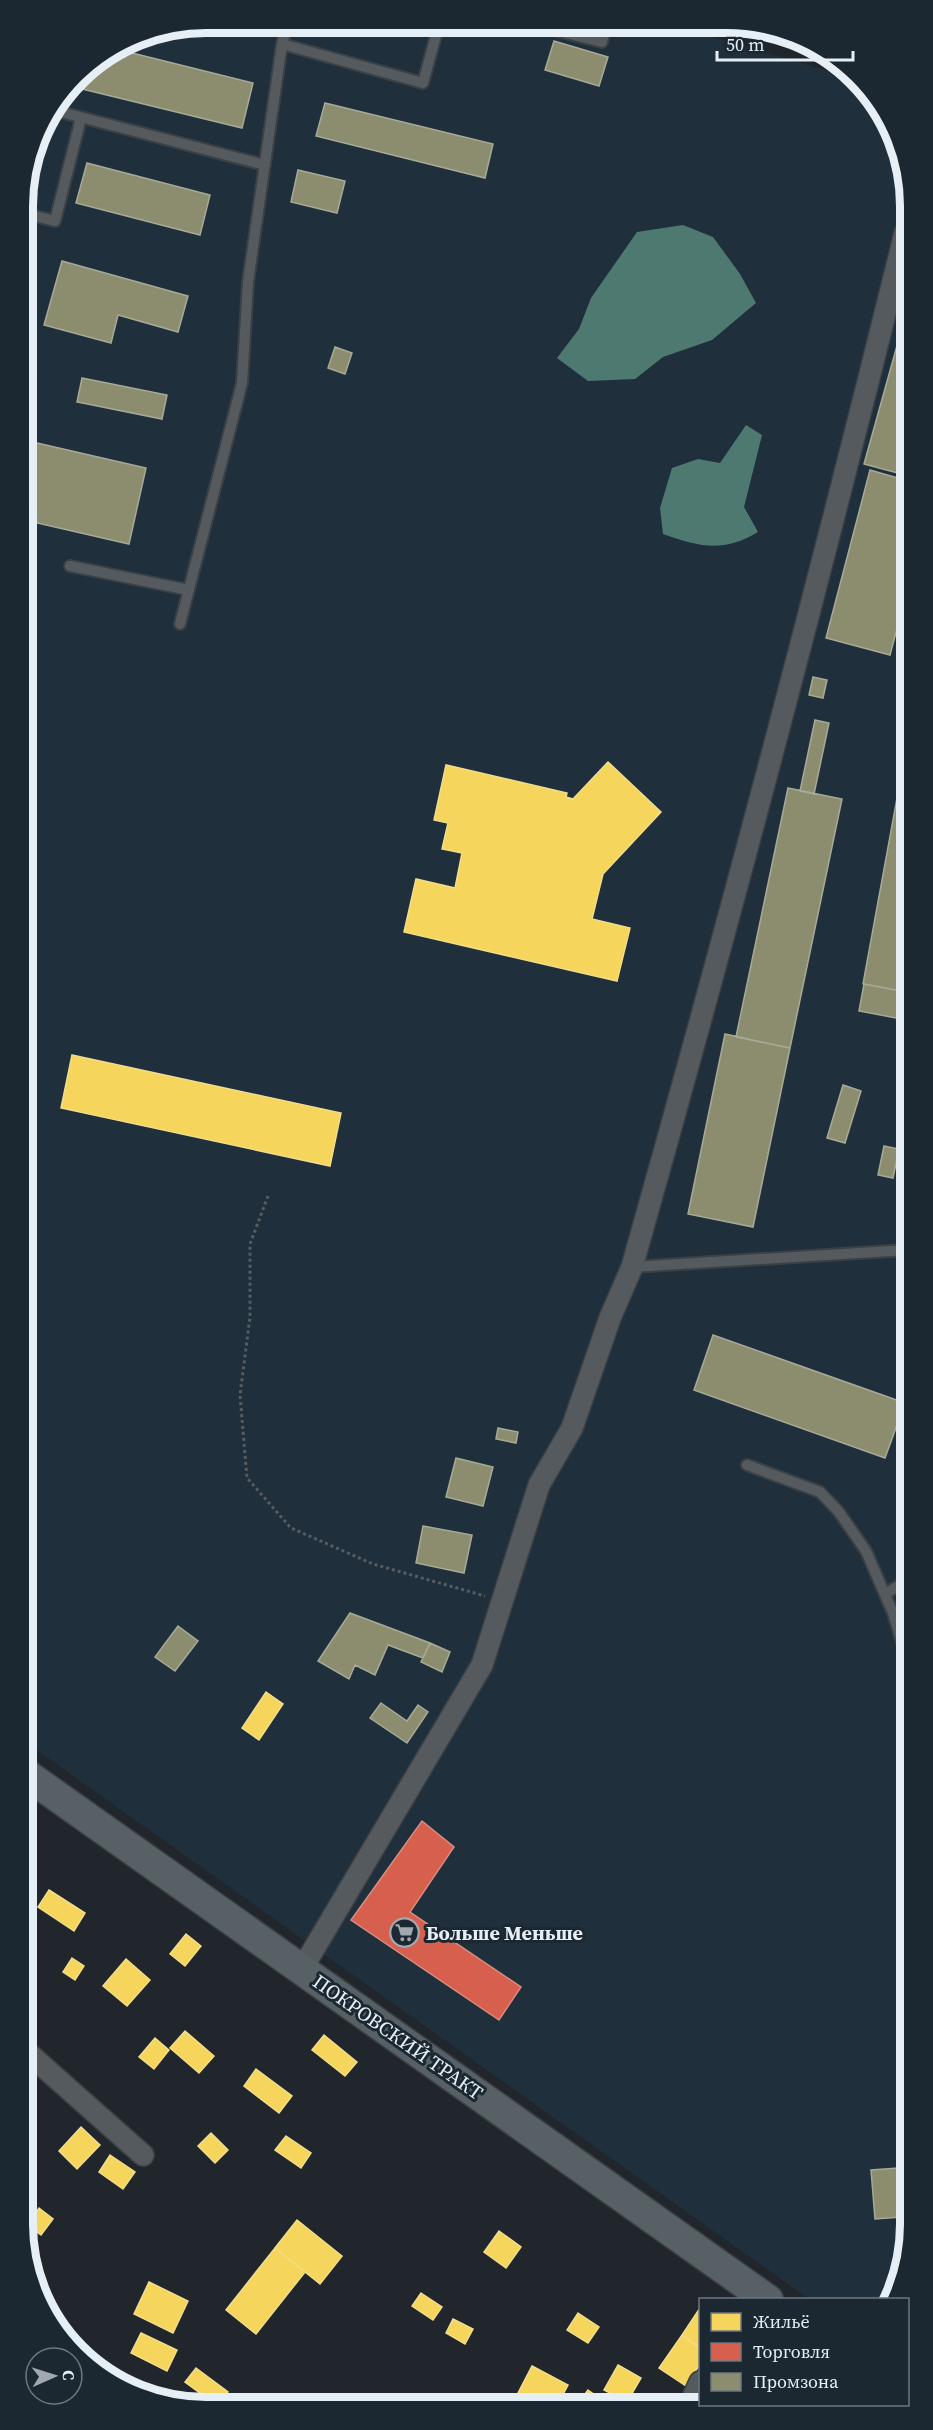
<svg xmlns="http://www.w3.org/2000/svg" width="933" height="2430" font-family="'Source Serif 4',serif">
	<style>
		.built { fill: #1f303c }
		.water { fill: #4e7970 }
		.homes { fill: #f6d55c; stroke: #f2dd8a; stroke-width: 1.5 }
		.shops { fill: #d6604d; stroke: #db8b80; stroke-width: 1.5 }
		.industry { fill: #8c8c6e; stroke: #a7aa97; stroke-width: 1.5 }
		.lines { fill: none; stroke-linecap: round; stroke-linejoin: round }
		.service-casing { stroke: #3b4045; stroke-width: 14 }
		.minor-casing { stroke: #3b4045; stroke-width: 24 }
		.secondary-casing { stroke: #3b4045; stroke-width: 33 }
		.path { stroke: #575c61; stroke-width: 3; stroke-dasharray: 3 3; stroke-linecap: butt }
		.service { stroke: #555a5e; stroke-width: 10 }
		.minor { stroke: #555a5e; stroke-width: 21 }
		.secondary { stroke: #566065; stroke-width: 30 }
		.labels { text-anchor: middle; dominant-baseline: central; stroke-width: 6; stroke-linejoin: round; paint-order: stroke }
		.poi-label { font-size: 20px; font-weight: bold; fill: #e7eff6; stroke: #1b2731; text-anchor: start }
		.street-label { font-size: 20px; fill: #e7eff6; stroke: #1b2731 }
		.rim { fill: none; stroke: #e7eff6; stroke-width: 8 }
	</style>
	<rect width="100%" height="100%" fill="#20262c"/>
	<path class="built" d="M206,23L672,25L858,80L904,159L910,2235L893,2299H809L27,1743L23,194L42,125L85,68L136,36Z"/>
	<path class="water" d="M683,225L713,237L740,274L756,303L712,340L663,357L635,379L588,381L557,358L579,329L591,298L637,232Z
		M746,425L762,435L744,507L758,532C723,553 700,547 663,534L660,508L672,468L698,459L720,463Z"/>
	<path class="homes" d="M608,762L661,812L603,874L592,919L630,928L617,981L404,932L416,879L455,888L462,853L442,849L448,823L434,820L446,765L567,793L566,797L573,799Z
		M72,1055L341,1113L330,1166L61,1108Z
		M266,1692L283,1704L259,1740L242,1728Z
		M49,1890L85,1913L74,1931L38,1907Z
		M186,1934L201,1946L185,1966L170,1954Z
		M72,1958L84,1966L75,1980L63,1972Z
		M126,1959L150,1980L127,2006L103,1986Z
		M185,2031L214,2056L199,2073L170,2048Z
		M324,2035L357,2062L345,2076L312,2050Z
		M155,2038L169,2050L154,2069L139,2057Z
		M256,2069L292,2096L279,2113L244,2086Z
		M81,2127L100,2145L77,2169L59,2151Z
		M211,2133L228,2150L215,2163L198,2146Z
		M286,2136L311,2153L301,2168L275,2150Z
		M110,2155L135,2172L123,2189L99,2172Z
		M39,2208L53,2219L41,2235L29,2226V2222Z
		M297,2220L342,2256L320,2284L275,2248Z
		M499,2231L521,2247L506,2268L484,2252Z
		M275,2248L305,2272L256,2334L226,2310Z
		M149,2282L188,2301L173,2333L134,2314Z
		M421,2293L442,2307L433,2320L412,2306Z
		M700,2308V2348L682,2335Z
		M578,2313L599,2327L588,2343L567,2330Z
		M453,2319L473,2329L465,2344L446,2333Z
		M141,2333L177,2350L167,2371L131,2353Z
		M682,2335L700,2348V2364L686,2386L659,2368Z
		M618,2365L641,2378L627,2402L604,2390Z
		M532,2366L568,2385L559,2402H530L517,2395Z
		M196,2368L228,2392L219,2404H215L185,2382Z
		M588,2390L602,2400L600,2402H579Z"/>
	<path class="shops" d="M422,1821L454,1847L410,1912L521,1987L499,2020L351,1920Z"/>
	<path class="industry" d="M554,41L608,57L599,86L545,70Z
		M116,49L253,83L242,128L74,87L85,68Z
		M325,103L493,144L485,178L316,136Z
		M87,163L210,195L200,235L76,203Z
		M298,170L345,181L337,213L291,202Z
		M62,261L188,296L178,332L118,315L111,343L44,325Z
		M905,317V475L864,464Z
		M335,347L352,353L345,374L328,368Z
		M82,378L167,395L162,419L77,402Z
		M24,440L146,468L129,544L24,520Z
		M870,470L905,480L906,595L890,655L826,638Z
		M813,677L827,680L823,698L809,695Z
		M815,720L829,723L814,794L800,791Z
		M906,749L907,992L863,984Z
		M788,788L842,799L790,1048L736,1037Z
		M864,984L907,992V1020L859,1011Z
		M725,1034L790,1048L753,1227L688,1214Z
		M843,1085L861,1091L845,1143L827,1138Z
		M884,1146L899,1149L893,1178L878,1175Z
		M713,1335L905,1403L885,1458L694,1390Z
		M498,1428L518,1432L516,1443L496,1439Z
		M456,1458L493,1467L483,1506L446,1497Z
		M423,1526L472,1535L464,1573L416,1563Z
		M350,1613L430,1643L423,1658L388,1645L375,1675L355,1665L349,1679L318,1661Z
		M178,1626L198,1641L175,1671L155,1657Z
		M430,1643L450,1652L442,1672L421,1662Z
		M381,1703L407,1721L418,1705L428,1712L407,1743L370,1718Z
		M898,2168L901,2217L875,2219L871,2170Z"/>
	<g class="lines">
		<defs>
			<path id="service" d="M533,25L602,42L606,25
				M282,44L423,83L439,24
				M53,110L265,165
				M23,213L55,221L81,118
				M70,566L189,590
				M180,624L242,383L248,282L282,44L288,23
				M632,1267L907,1250
				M747,1465L820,1492L839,1512L866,1551L893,1613L909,1665
				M885,1594L908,1580"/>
			<path id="minor" d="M302,1969L482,1665L539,1485L572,1428L610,1318L632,1267C729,923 820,579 905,233
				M28,2053L143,2155
				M691,2402L700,2382"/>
			<path id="secondary" d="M27,1775L768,2300"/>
		</defs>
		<use href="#service" class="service-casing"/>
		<use href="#minor" class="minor-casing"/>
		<use href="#secondary" class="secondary-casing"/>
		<path class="path" d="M268,1196L250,1244V1317L240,1395L247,1478L291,1528L373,1564L485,1596"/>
		<use href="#service" class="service"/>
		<use href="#minor" class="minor"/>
		<use href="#secondary" class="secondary"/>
	</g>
	<defs>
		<symbol id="supermarket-ring" viewBox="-11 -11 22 22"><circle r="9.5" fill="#1b2731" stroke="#a1a9af" stroke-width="1.5"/><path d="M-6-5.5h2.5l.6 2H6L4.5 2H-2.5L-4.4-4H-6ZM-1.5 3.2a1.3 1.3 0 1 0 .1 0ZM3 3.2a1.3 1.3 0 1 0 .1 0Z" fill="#a1a9af"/></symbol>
	</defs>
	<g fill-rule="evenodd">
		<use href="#supermarket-ring" x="388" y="1916" width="33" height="33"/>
	</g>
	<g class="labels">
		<g class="poi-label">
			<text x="426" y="1933">Больше Меньше</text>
		</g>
		<g class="street-label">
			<text transform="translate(398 2037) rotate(35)">ПОКРОВСКИЙ ТРАКТ</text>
		</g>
	</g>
	<path d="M0 0H933V2430H0ZM206 33H727A173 173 0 0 1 900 206V2224A173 173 0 0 1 727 2397H206A173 173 0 0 1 33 2224V206A173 173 0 0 1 206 33Z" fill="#1b2731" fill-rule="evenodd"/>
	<path class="rim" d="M206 33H727A173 173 0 0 1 900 206V2224A173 173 0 0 1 727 2397H206A173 173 0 0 1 33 2224V206A173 173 0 0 1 206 33Z"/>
	<rect x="699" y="2298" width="210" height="108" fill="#1b2731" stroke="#6d7780" stroke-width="1.5"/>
	<rect x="711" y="2313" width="30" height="18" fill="#f6d55c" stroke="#6d7780" stroke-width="1.5"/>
	<text x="753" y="2328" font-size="18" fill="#e7eff6">Жильё</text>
	<rect x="711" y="2343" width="30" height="18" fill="#d6604d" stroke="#6d7780" stroke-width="1.5"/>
	<text x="753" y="2358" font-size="18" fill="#e7eff6">Торговля</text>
	<rect x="711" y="2373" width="30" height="18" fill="#8c8c6e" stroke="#6d7780" stroke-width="1.5"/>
	<text x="753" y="2388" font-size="18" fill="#e7eff6">Промзона</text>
	<g transform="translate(54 2376) rotate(87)"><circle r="28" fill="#1b2731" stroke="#6d7780" stroke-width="1.5"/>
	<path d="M0-4.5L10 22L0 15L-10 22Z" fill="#a1a9af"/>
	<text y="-9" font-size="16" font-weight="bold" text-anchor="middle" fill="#e7eff6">С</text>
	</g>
	<path d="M717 51v9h136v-9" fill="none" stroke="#e7eff6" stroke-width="3"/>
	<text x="726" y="51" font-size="18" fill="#e7eff6" stroke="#1b2731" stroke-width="4.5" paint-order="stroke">50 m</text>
</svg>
